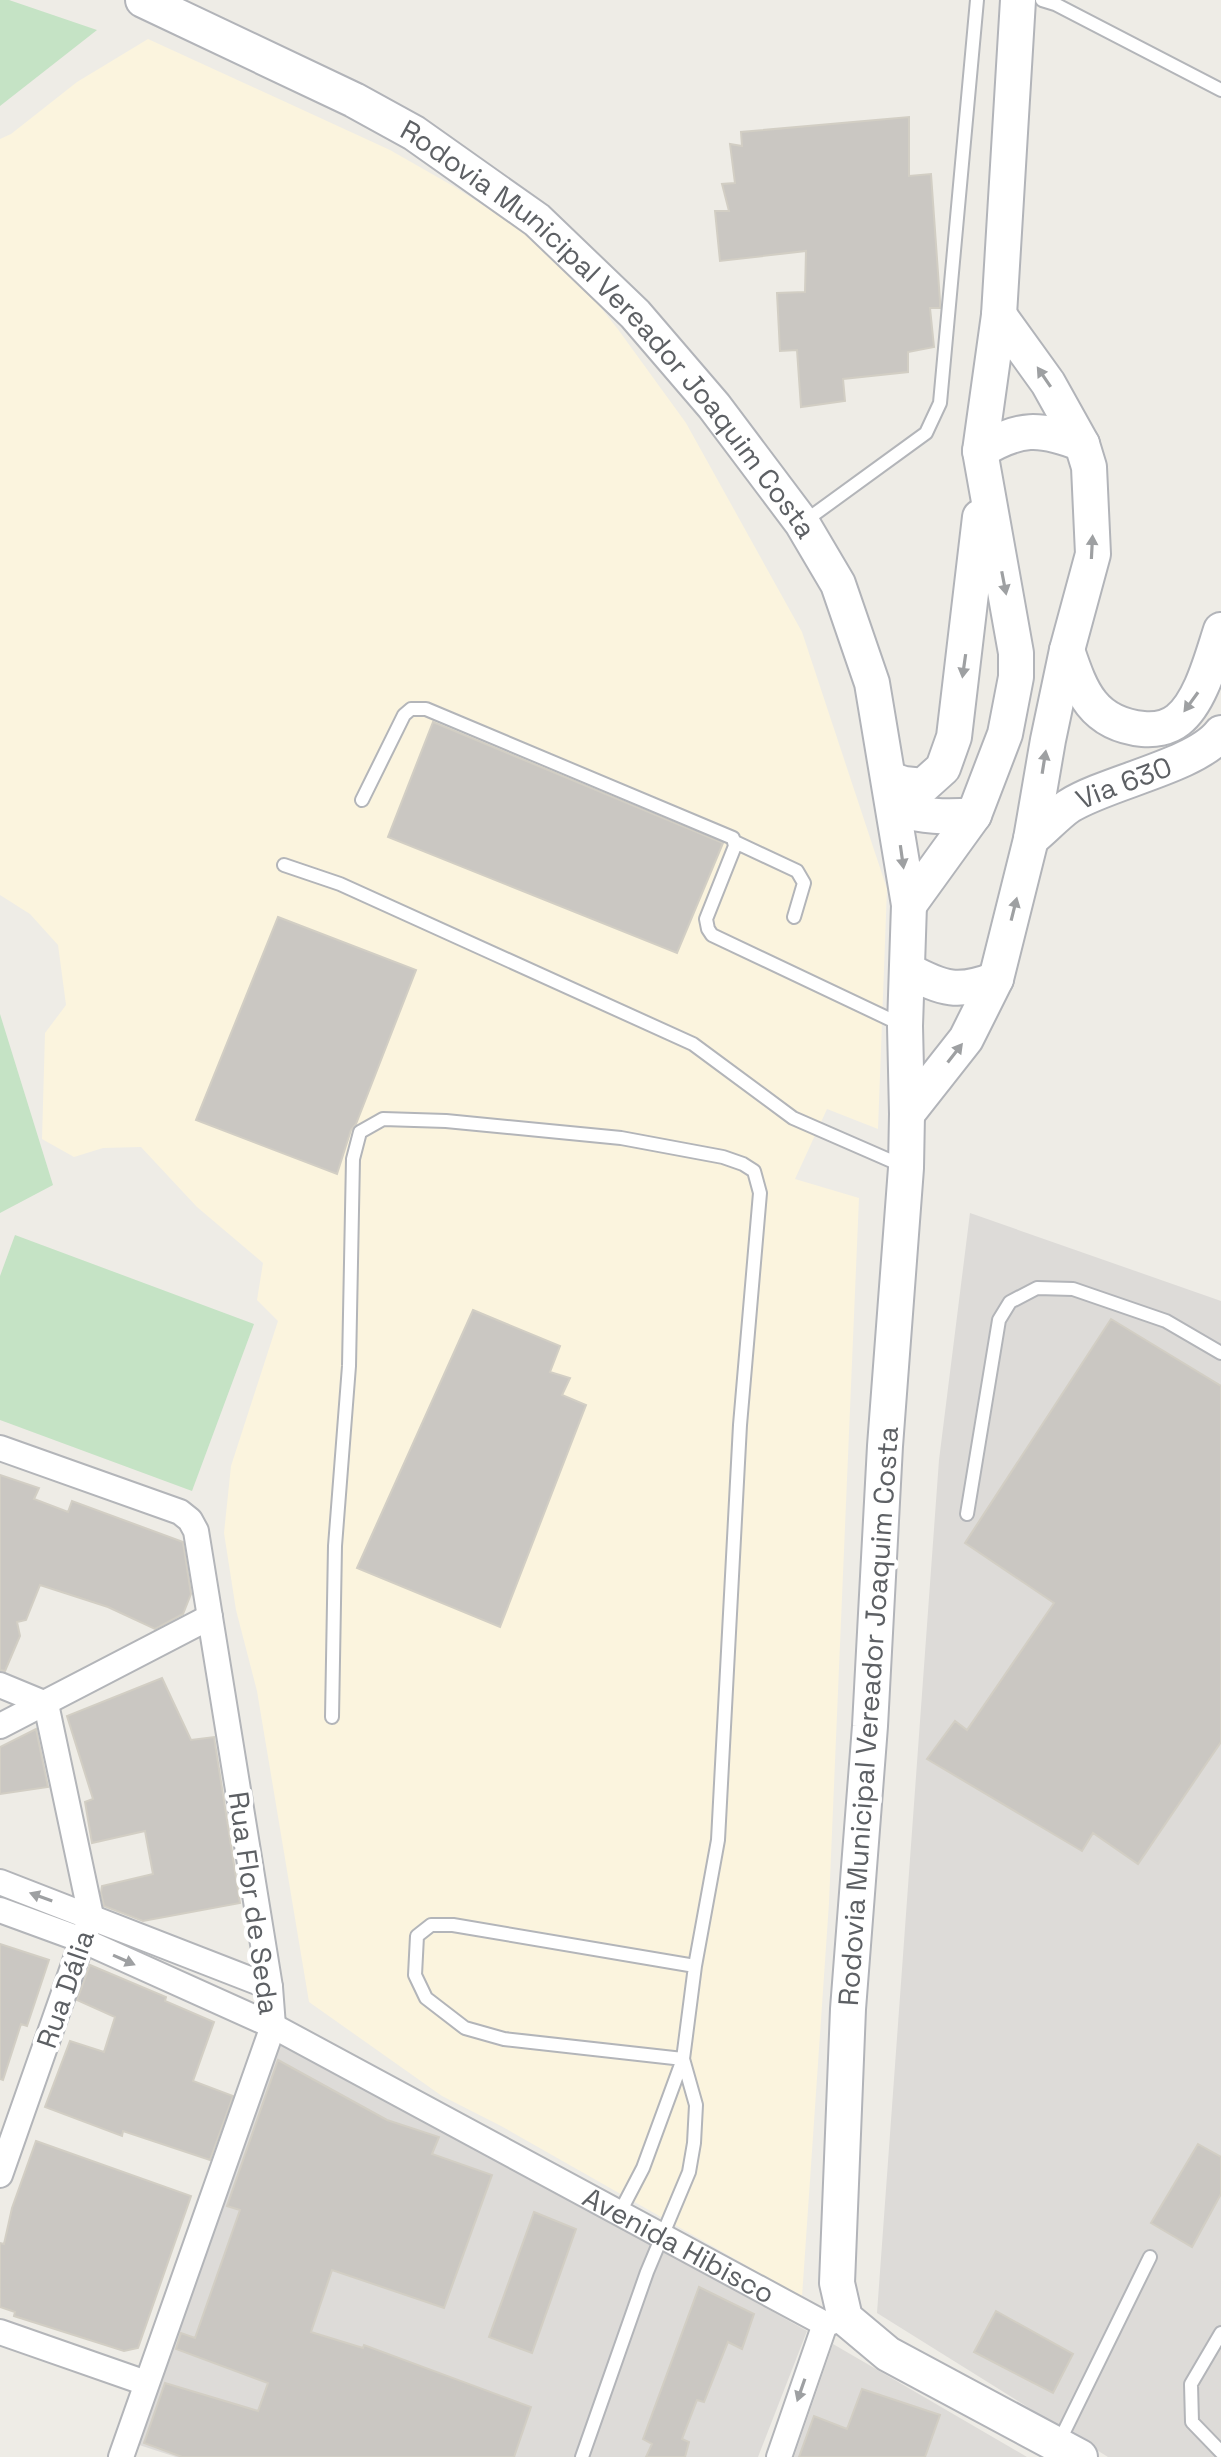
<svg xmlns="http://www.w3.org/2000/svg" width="1221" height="2457" font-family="'Space Grotesk',sans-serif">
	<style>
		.commercial { fill: #fbf4de }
		.industrial { fill: #dddbd8 }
		.green { fill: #c5e3c5 }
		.building { fill: #cac7c2; stroke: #d2cec4; stroke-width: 2 }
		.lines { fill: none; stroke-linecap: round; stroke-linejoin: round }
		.lane-casing { stroke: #b3b5b9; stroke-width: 16 }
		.street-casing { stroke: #b3b5b9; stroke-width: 28 }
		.secondary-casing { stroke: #b2b4b9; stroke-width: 38 }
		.lane { stroke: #fff; stroke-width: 12 }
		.street { stroke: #fff; stroke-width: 24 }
		.secondary { stroke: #fff; stroke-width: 34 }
		.oneway { fill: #9ea0a2 }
		.labels { text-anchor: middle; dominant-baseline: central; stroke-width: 8; stroke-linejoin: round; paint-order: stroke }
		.street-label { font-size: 28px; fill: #5d6064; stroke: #fff }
	</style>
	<rect width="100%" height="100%" fill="#eeece6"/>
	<path class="commercial" d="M148,39L390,150L453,186L520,229L569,268L617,328L686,423L802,632L887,889L878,1129L827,1109L795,1179L859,1198L829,1903L802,2297L501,2126L442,2096L309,2002L257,1691L236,1610L224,1533L231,1466L278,1321L257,1300L263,1263L197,1207L141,1147L103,1148L74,1157L42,1139L45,1033L66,1005L58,945L30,914L0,895V139L11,134L77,82Z"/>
	<path class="industrial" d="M970,1213L1221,1301V2457H1108L877,2313L939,1460Z
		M278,2035L807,2331L758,2457H176L133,2443Z
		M833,2344L1027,2457H794Z"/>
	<path class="green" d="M0,0H9L97,30L0,106Z
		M0,1014L53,1185L0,1213Z
		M15,1235L254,1324L192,1491L0,1420V1276Z"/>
	<path class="building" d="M909,117V176L931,174L940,301V308H930L934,347L908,352V372L843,379L845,401L801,407L797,350L780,351L777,293L805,292L806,251L720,261L715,211H729L722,184L735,183L730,144L742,146L741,132Z
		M433,722L723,843L677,953L388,837Z
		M278,917L416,970L356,1124L351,1130L337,1174L196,1120Z
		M473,1310L560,1346L550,1372L570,1378L562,1395L586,1405L500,1627L357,1568Z
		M1111,1319L1221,1386V1742L1138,1864L1093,1833L1082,1851L927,1759L955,1721L967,1730L1054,1603L965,1543Z
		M0,1475L39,1488L34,1499L68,1512L72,1501L183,1542L191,1594L183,1614L155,1629L108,1607L40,1585L26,1620L17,1622L20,1636L5,1671L0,1670Z
		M162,1678L191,1740L214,1737L240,1903L143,1921L104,1906L101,1893L102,1886L153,1874L145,1831L92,1843L85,1802L93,1799L67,1716Z
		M36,1729L48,1787L0,1794V1747Z
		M0,1944L49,1960L27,2026L21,2024L3,2080L0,2079Z
		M90,1965L166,1997L165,2001L214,2022L193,2081L233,2096L210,2160L123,2131L122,2136L45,2107L70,2041L104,2052L115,2017L77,2000Z
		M278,2060L387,2120L439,2137L432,2154L492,2175L444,2308L332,2270L311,2332L363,2348L364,2345L531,2407L514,2457H182L144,2443L165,2383L258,2411L268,2383L176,2349L181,2333L195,2338L240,2210L227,2206Z
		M36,2141L191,2196L138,2348L124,2351L14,2316L15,2312L0,2307V2243L4,2244L12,2208Z
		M1198,2144L1221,2157V2194L1192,2247L1151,2223Z
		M534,2212L576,2229L532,2353L489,2337Z
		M699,2287L754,2314L742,2349L728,2342L704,2402L697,2400L682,2439L689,2442L685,2457H646L652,2444L643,2439Z
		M996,2311L1073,2354L1053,2393L974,2352Z
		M862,2389L940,2415L925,2457H799L814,2416L847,2429Z"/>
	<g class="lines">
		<defs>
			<path id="lane" d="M1042,0L1055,4L1221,90
				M805,521L926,433L940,403L977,0
				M362,800L404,715L411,709H426L733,838L735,846L706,919L708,929L712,935L902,1025
				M735,842L797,871L804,883L794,917
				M284,865L340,884L693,1044L793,1118L903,1166
				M967,1514L999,1320L1010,1302L1037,1288L1073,1289L1166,1321L1221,1353
				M332,1717L335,1546L349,1366L353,1159L360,1132L383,1119L446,1121L621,1138L723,1157L743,1164L754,1171L760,1193L740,1425L718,1840L695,1966L683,2059L696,2105L694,2143L689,2172L647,2272L582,2457
				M619,2214L643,2168L683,2059L504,2039L465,2028L426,1998L415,1975L417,1936L431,1925H453L695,1966
				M1221,2333L1191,2384L1192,2422L1221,2452
				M1058,2444L1150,2257"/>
			<g id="street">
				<path d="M0,1448L180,1512L190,1520L196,1531L270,1987L273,2026L121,2457"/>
				<path d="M0,1685L46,1704L91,1916L0,2175"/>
				<path d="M0,1726L210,1617"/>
				<path d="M0,1882L270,1987"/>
				<path id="s1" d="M0,1910L82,1940L273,2026L825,2324L845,2318"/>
				<path d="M0,2332L146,2383"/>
				<path d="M779,2457L825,2324"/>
			</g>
			<g id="secondary">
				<path id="s2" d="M143,0L354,100L414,133L537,220L635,314L714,406L802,523L838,584L872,683L909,905L905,1026L907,1114L906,1168L885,1446L870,1726L848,2009L837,2283L845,2318L888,2354L1080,2457"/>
				<path d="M980,451C1019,427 1040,427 1082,444"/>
				<path d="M1067,650C1081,692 1093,724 1143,729C1154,730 1168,728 1178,720C1201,702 1212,657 1221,630"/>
				<path d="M889,779L904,784L923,786L943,768L954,737L980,517"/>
				<path d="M895,809C923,816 945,818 974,815"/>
				<path id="s3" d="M1031,839C1044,829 1056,815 1069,806C1107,782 1196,766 1221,733"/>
				<path d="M909,905L974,815L1005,734L1016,677V653L980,451L999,315L1018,0"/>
				<path d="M909,971C943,989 958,994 996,979"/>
				<path d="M907,1114L966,1039L996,979L1031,839L1048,740L1067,650L1093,554L1089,467L1082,444L1048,383L999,315"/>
			</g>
		</defs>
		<use href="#lane" class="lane-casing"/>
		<use href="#street" class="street-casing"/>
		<use href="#secondary" class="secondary-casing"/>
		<use href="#lane" class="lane"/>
		<use href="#street" class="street"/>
		<use href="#secondary" class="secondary"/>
	</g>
	<defs><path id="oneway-solid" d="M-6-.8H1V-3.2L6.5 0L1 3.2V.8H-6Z" transform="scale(2)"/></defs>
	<g class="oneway">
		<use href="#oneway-solid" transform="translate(1044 377) rotate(-124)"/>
		<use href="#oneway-solid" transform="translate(1092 547) rotate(-87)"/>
		<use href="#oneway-solid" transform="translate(1004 583) rotate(79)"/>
		<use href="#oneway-solid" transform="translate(964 666) rotate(98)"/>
		<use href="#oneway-solid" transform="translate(1191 702) rotate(126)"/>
		<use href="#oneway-solid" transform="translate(1044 762) rotate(-81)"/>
		<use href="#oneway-solid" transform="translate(902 857) rotate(82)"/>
		<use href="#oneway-solid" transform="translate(1014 909) rotate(-76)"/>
		<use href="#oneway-solid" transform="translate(955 1053) rotate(-52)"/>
		<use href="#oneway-solid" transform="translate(41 1897) rotate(-160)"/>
		<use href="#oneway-solid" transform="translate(124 1960) rotate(24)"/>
		<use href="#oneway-solid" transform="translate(801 2390) rotate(109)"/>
	</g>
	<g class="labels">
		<g class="street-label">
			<text stroke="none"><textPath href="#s2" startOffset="580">Rodovia Municipal Vereador Joaquim Costa</textPath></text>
			<text stroke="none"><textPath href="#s3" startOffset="110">Via 630</textPath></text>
			<text transform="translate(868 1716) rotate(-86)">Rodovia Municipal Vereador Joaquim Costa</text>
			<text transform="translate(254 1903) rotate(82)">Rua Flor de Seda</text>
			<text transform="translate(65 1989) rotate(-71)">Rua Dália</text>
			<text stroke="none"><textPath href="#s1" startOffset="758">Avenida Hibisco</textPath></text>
		</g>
	</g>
</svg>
